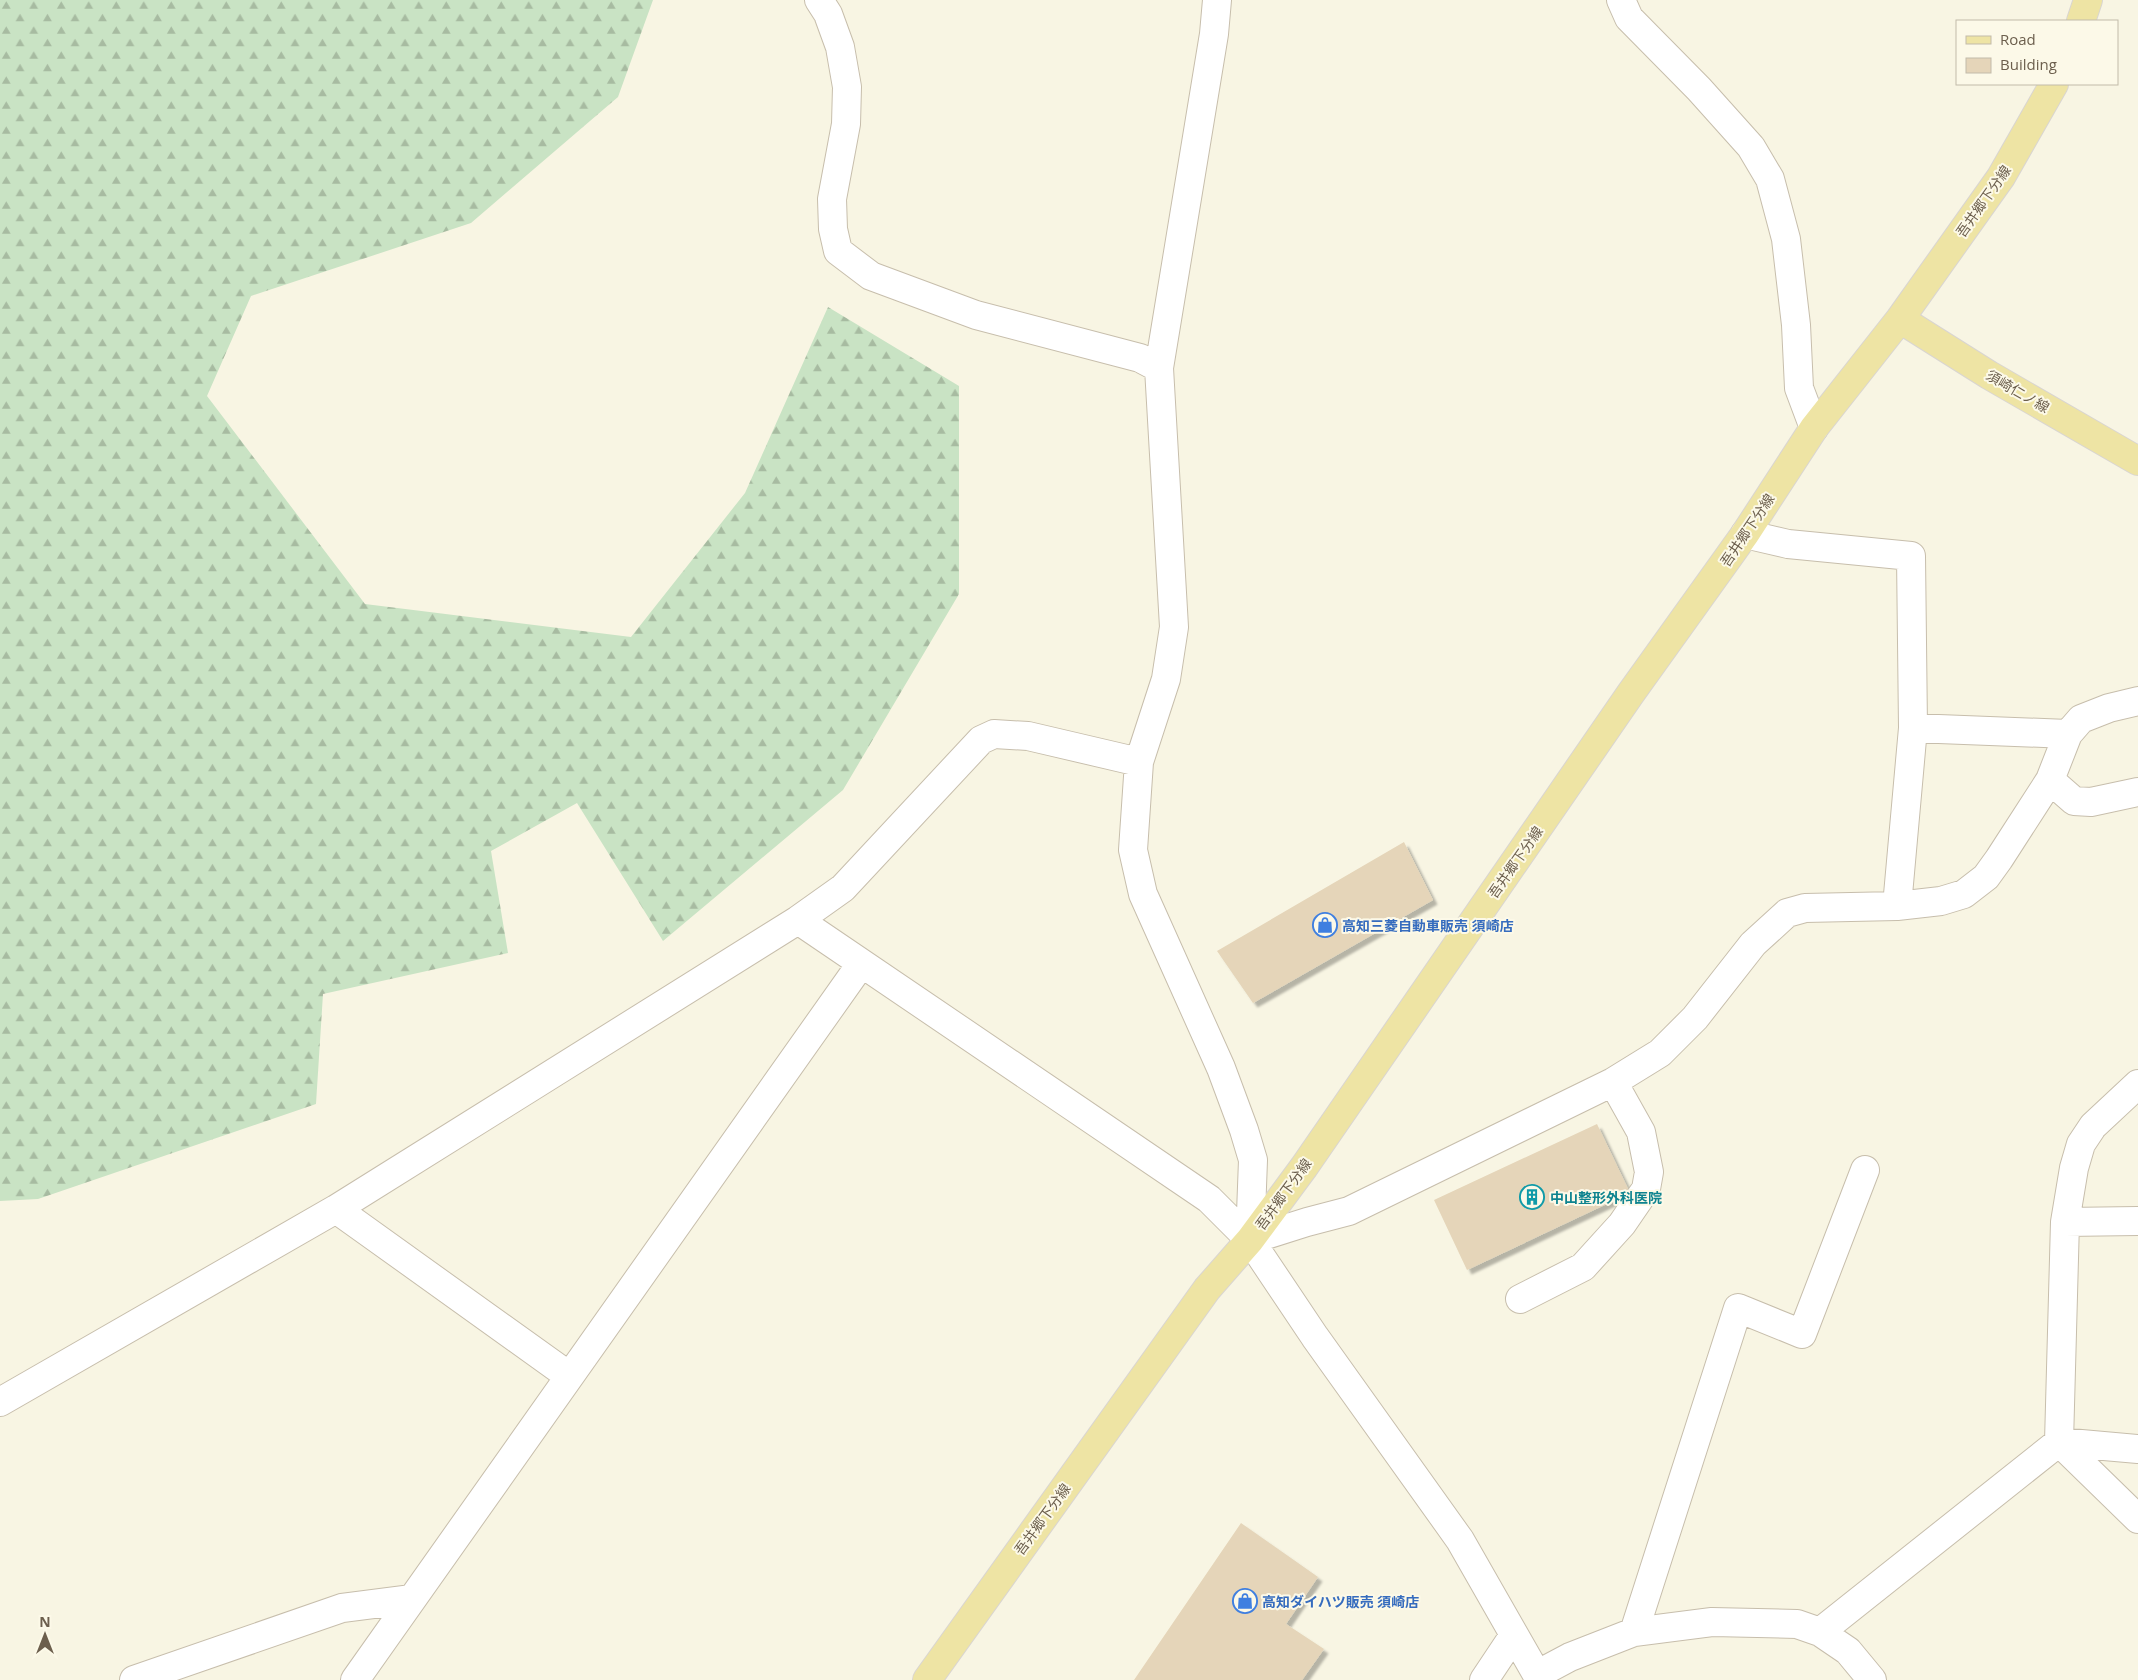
<svg xmlns="http://www.w3.org/2000/svg" width="2138" height="1680" font-family="'Open Sans','Noto Sans JP',sans-serif">
	<style>
		.forest { fill: url(#forest-firs) }
		.building { fill: #e5d5b9; filter: url(#shadow) }
		.lines { fill: none; stroke-linecap: round; stroke-linejoin: round }
		.minor-casing { stroke: #c7beac; stroke-width: 30 }
		.major-casing { stroke: #d9d5d1; stroke-width: 30 }
		.minor { stroke: #fff; stroke-width: 28 }
		.major { stroke: #eee4a4; stroke-width: 28 }
		.labels { text-anchor: middle; dominant-baseline: central; stroke-width: 4; stroke-linejoin: round; paint-order: stroke }
		.street-label { font-size: 14px; fill: #6c5f4d; stroke: #fcf9e8 }
		.shop-label { font-size: 14px; font-weight: bold; fill: #366cbe; stroke: #fcf9e8; text-anchor: start }
		.culture-label { font-size: 14px; font-weight: bold; fill: #0d838f; stroke: #fcf9e8; text-anchor: start }
	</style>
	<defs>
		<pattern id="forest-firs" width="22" height="20" patternUnits="userSpaceOnUse" patternTransform="scale(1.25)"><rect width="22" height="20" fill="#c9e3c4"/><path d="M5 1l3.5 6h-7zM16 11l3.5 6h-7z" fill="#a7bba1"/></pattern>
		<filter id="shadow"><feDropShadow dx="4.5" dy="4.5" stdDeviation="1" flood-color="#0004"/></filter>
	</defs>
	<rect width="100%" height="100%" fill="#f8f5e3"/>
	<path class="forest" d="M0,0H653L618,97L471,223L251,296L207,396L365,604L631,637L745,493L828,307L959,386V594L843,790L663,941L577,803L491,851L508,953L323,994L316,1104L38,1199L0,1201Z"/>
	<path class="building" d="M1404,842L1433,900L1253,1003L1217,951Z
		M1597,1124L1630,1193L1467,1270L1434,1200Z
		M1241,1523L1318,1577L1286,1624L1324,1649L1302,1680H1134Z"/>
	<g class="lines">
		<defs>
			<path id="minor" d="M819,0L828,14L840,47L847,87L846,124L832,199L833,229L838,251L871,276L976,315L1140,358L1159,368
				M1217,0L1214,34L1159,368L1174,627L1166,679L1139,762L1133,850L1143,894L1221,1068L1244,1130L1253,1160L1250,1240
				M1621,0L1629,18L1699,89L1751,147L1770,179L1786,239L1796,325L1799,388L1814,428
				M1745,534L1788,544L1911,556L1913,728L1897,906
				M1913,728L2068,734
				M2050,780L2074,801L2091,802L2138,792
				M798,920L1209,1199L1250,1240L1315,1337L1460,1540L1540,1680
				M2138,1084L2093,1126L2081,1144L2074,1168L2065,1222L2059,1442L2138,1519
				M336,1209L569,1376
				M2065,1222L2138,1221
				M1250,1240L1307,1222L1349,1211L1613,1082L1660,1053L1695,1018L1753,944L1787,913L1805,908L1897,906L1941,901L1964,894L1986,877L1999,859L2050,780L2068,734L2081,719L2109,708L2138,701
				M1520,1299L1583,1267L1622,1224L1646,1189L1649,1172L1641,1132L1613,1082
				M0,1402L336,1209L798,920L843,888L981,740L994,734L1028,736L1139,762
				M1634,1632L1738,1308L1802,1334L1865,1170
				M1820,1632L2059,1442L2138,1449
				M1538,1674L1570,1657L1634,1632L1712,1622L1797,1624L1820,1632L1848,1651L1872,1680
				M134,1680L342,1608L412,1599
				M355,1680L861,964
				M1484,1680L1514,1635"/>
			<path id="major" d="M2081,21L2088,0
				M1900,319L1989,375L2138,461
				M927,1680L1207,1289L1250,1240L1304,1167L1631,693L1745,534L1814,428L1900,319L2001,177L2054,84"/>
		</defs>
		<use href="#minor" class="minor-casing"/>
		<use href="#major" class="major-casing"/>
		<use href="#minor" class="minor"/>
		<use href="#major" class="major"/>
	</g>
	<defs>
		<symbol id="shop-ring" viewBox="-11 -11 22 22"><circle r="9.5" fill="#fcf9e8" stroke="#3f7fe0" stroke-width="1.5"/><path d="M-5-2.5h2.3a2.7 3.5 0 0 1 5.4 0H5L5.5 6h-11ZM-1.5-2.5h3a1.5 2.3 0 0 0-3 0Z" fill="#3f7fe0"/></symbol>
		<symbol id="building-ring" viewBox="-11 -11 22 22"><circle r="9.5" fill="#fcf9e8" stroke="#0f9aa8" stroke-width="1.5"/><path d="M-4-6H4V6H1V3H-1V6H-4ZM-2.5-4.3h1.7v1.8h-1.7ZM.8-4.3h1.7v1.8H.8ZM-2.5-1h1.7V.8h-1.7ZM.8-1h1.7V.8H.8Z" fill="#0f9aa8"/></symbol>
	</defs>
	<g fill-rule="evenodd">
		<use href="#shop-ring" x="1311" y="911" width="28" height="28"/>
		<use href="#building-ring" x="1518" y="1183" width="28" height="28"/>
		<use href="#shop-ring" x="1231" y="1587" width="28" height="28"/>
	</g>
	<g class="labels">
		<g class="street-label">
			<text transform="translate(1983 201) rotate(-55)">吾井郷下分線</text>
			<text transform="translate(2018 391) rotate(30)">須崎仁ノ線</text>
			<text transform="translate(1747 530) rotate(-56)">吾井郷下分線</text>
			<text transform="translate(1515 862) rotate(-55)">吾井郷下分線</text>
			<text transform="translate(1283 1194) rotate(-54)">吾井郷下分線</text>
			<text transform="translate(1042 1519) rotate(-54)">吾井郷下分線</text>
		</g>
		<g class="shop-label">
			<text x="1342" y="925">高知三菱自動車販売 須崎店</text>
			<text x="1262" y="1601">高知ダイハツ販売 須崎店</text>
		</g>
		<g class="culture-label">
			<text x="1550" y="1197">中山整形外科医院</text>
		</g>
	</g>
	<rect x="1956" y="20" width="162" height="65" fill="#fcf9e8" stroke="#c2bbaa"/>
	<rect x="1966" y="36" width="25" height="8" fill="#eee4a4" stroke="#c2bbaa"/>
	<text x="2000" y="45" font-size="15" fill="#6c5f4d">Road</text>
	<rect x="1966" y="58" width="25" height="15" fill="#e5d5b9" stroke="#c2bbaa"/>
	<text x="2000" y="70" font-size="15" fill="#6c5f4d">Building</text>
	<g transform="translate(45 1635)" stroke="#fcf9e8" stroke-width="4" paint-order="stroke">
	<path d="M0-4L9 19L0 12L-9 19Z" fill="#6c5f4d"/>
	<text y="-8" font-size="14" font-weight="bold" text-anchor="middle" fill="#6c5f4d">N</text>
	</g>
</svg>
